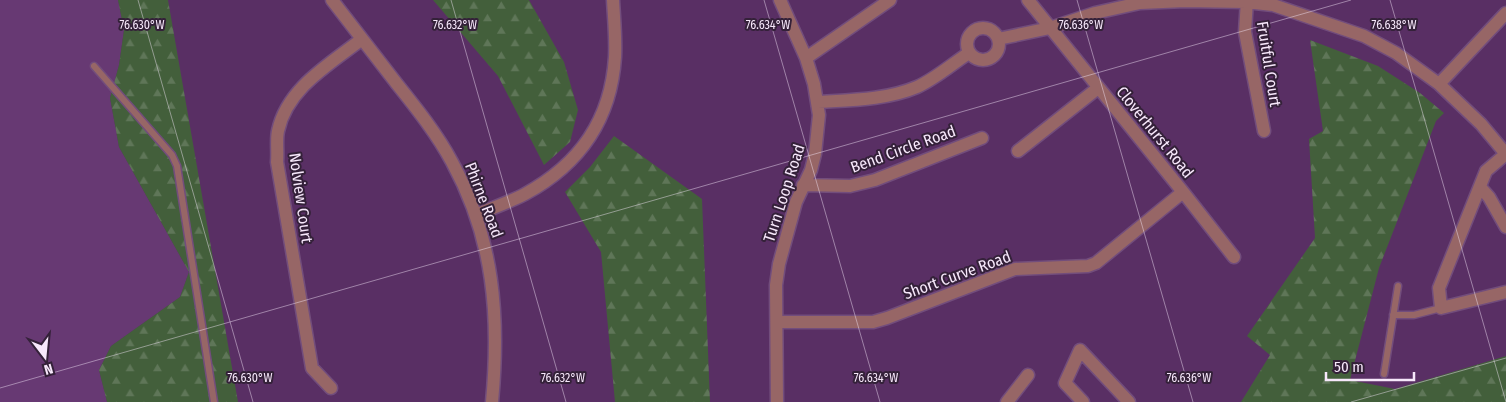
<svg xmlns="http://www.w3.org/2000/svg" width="1506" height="402" font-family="'Fira Sans Condensed',sans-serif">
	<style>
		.built { fill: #673973 }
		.forest { fill: url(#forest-firs) }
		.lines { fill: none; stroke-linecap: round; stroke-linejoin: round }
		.lane-casing { stroke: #724d7c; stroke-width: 9 }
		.street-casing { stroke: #724d7c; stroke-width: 15 }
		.lane { stroke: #976666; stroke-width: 6 }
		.street { stroke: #976666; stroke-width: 12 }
		.ticks { fill: none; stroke: #f7e8fb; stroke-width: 1; stroke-opacity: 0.45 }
		.labels { text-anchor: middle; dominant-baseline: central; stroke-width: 4; stroke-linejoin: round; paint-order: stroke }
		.street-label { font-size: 16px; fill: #f7e8fb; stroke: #342139 }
		.ticks-label { font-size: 12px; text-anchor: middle; fill: #f7e8fb; stroke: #342139; stroke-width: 4; stroke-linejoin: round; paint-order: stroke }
	</style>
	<defs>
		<pattern id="forest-firs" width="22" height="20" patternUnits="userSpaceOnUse" patternTransform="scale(1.25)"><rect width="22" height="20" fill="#435f3b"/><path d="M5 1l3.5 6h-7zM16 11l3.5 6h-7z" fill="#5f7658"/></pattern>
	</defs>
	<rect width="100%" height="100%" fill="#592f64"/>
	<path class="built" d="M0,0H118L124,30L119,65L110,98L119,147L189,272L180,297L111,346L99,370L107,402H0Z"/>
	<path class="forest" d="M118,0H168L238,402H107L99,370L111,346L180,297L189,272L119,147L110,98L119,65L124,30Z
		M433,0H529L564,62L578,110L570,142L544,165L498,76Z
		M1310,40L1378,66L1420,93L1444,113L1436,121L1379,268L1350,380L1395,389L1506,356V402H1241L1270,355L1247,336L1315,238L1309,139L1323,131Z
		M614,136L702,199L710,402H615L601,252L565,192L590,167Z"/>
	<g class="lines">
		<defs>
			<path id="lane" d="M94,66L172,155L177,166L214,402
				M1393,315H1414L1441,308
				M1384,374L1398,286"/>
			<path id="street" d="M332,0C354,28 375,56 397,84C417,109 437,134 452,162C494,239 500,316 492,402
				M1028,0L1183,192L1234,257
				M1247,0L1245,32L1264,131
				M967 44a16 16 0 1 1 32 0a16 16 0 1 1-32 0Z
				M998,39L1050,28L1095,13L1140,3L1185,1L1246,2L1273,5L1364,36L1396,53L1439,84L1481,124L1506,154
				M806,58L890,0
				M1439,84L1506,13
				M818,102C851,100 886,100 917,87C935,79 952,64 969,53
				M1018,151L1098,88
				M1506,154L1486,171L1439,288L1441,308L1506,292
				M803,185L850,186L875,180L982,138
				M1480,187L1489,197L1506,227
				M476,215C492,208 510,202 525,194C580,164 611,120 615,57C616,38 614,19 613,0
				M777,322H873L887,318L1015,269L1088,266L1096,263L1183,192
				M331,388L312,368L277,162C278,152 276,140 278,131C287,88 330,64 362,39
				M777,402L776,285L779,264L796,202L811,170L815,154L819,115L814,84L806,58L780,0
				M1007,402L1028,375
				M1083,402L1065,383L1080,350L1129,402"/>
		</defs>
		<use href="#lane" class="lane-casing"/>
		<use href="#street" class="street-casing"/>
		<use href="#lane" class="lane"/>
		<use href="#street" class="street"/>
	</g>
	<path class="ticks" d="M138,0L253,402M451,0L566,402M764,0L880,402M1077,0L1193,402M1390,0L1506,402M0,388L1351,0M1351,402L1506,358"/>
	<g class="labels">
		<g class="street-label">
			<text transform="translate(1269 64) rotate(81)">Fruitful Court</text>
			<text transform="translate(1155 132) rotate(51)">Cloverhurst Road</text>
			<text transform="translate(903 149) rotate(-20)">Bend Circle Road</text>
			<text transform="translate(784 193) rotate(-72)">Turn Loop Road</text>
			<text transform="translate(301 198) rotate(82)">Nolview Court</text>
			<text transform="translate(484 200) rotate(69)">Phirne Road</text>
			<text transform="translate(957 275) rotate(-20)">Short Curve Road</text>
		</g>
	</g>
	<g class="ticks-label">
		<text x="142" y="29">76.630°W</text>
		<text x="455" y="29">76.632°W</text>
		<text x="768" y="29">76.634°W</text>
		<text x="1081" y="29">76.636°W</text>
		<text x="1394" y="29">76.638°W</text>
		<text x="250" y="382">76.630°W</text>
		<text x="563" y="382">76.632°W</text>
		<text x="876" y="382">76.634°W</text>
		<text x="1189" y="382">76.636°W</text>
	</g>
	<g transform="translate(45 357) rotate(164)" stroke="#342139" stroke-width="4" paint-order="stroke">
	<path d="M0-4L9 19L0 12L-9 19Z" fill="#f7e8fb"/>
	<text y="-8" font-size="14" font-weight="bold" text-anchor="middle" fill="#f7e8fb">N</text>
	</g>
	<path d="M1326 372v8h88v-8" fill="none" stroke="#f7e8fb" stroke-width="2.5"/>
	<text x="1334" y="372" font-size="15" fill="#f7e8fb" stroke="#342139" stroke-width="4" paint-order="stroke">50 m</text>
</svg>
